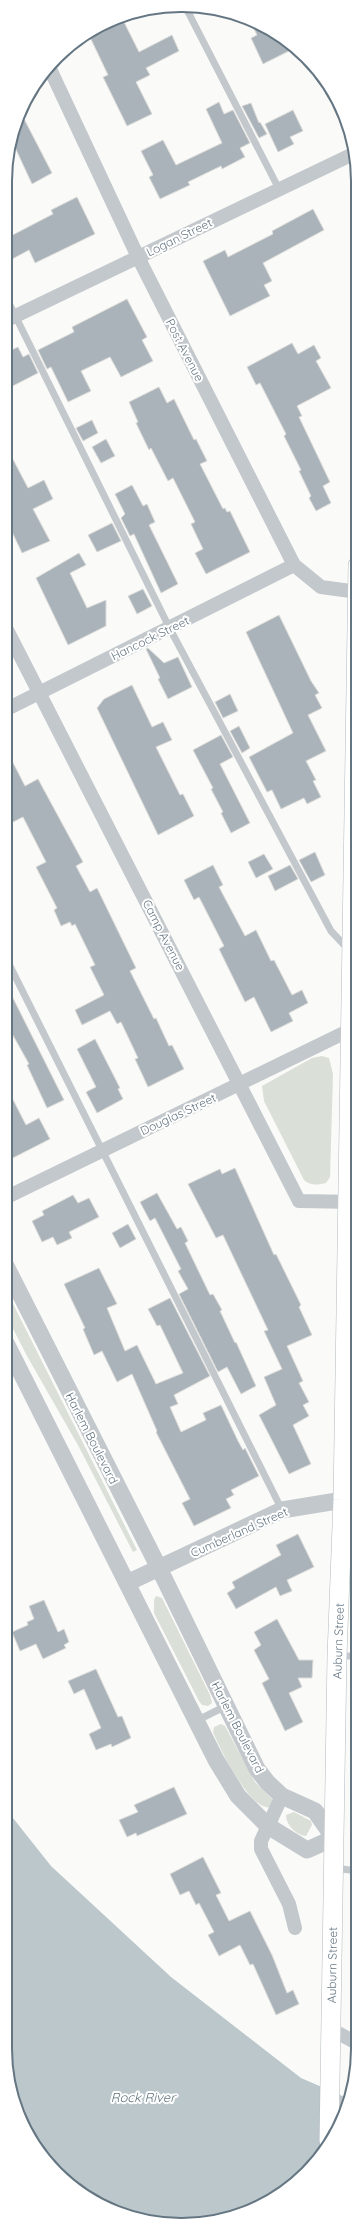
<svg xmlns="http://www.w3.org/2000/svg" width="363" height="2230" font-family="Quicksand,sans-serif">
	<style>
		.green { fill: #dadfd7 }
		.water { fill: #bbc7cb }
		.building { fill: #aab3b9; stroke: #dcdcda }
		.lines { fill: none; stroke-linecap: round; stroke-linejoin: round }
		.secondary-casing { stroke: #b3babf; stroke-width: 20 }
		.service { stroke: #c3c8cc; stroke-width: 7 }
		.minor { stroke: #c3c8cc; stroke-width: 14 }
		.tertiary { stroke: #c3c8cc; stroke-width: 17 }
		.secondary { stroke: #fff; stroke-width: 19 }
		.labels { text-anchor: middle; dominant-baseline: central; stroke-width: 4; stroke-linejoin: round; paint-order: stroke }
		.street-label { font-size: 12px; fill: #657683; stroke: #fff }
		.water-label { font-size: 13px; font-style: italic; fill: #60757c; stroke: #fff }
		.rim { fill: none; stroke: #657683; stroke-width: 2 }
	</style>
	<rect width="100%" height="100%" fill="#fafaf8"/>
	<path class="green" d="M322,1056L329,1058L333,1074L330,1177L326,1183C318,1185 311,1186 304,1180L264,1101L262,1086L312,1058Z
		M5,1288L137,1550L133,1552L79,1447L27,1356L5,1313Z
		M156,1596L162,1598L210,1695L212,1703L208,1706L202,1705L199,1701L154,1613V1600Z
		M221,1724L225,1726L255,1782L273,1800L271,1807C251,1813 219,1747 213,1732L214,1727Z
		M294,1812L311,1821L312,1825L306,1836C296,1835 286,1825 286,1815Z"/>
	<path class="water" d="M5,1808L51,1866L171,1977L301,2078L347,2098L340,2127L298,2181L238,2216L170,2225L104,2207L57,2173L18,2116L5,2048Z"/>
	<path class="building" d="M122,18L139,52L172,35L179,51L146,68L150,75L136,82L152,114L127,126L103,77L108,75L89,35Z
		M250,21L259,23L295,48L263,64L251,38L257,35Z
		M219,102L224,114L233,110L250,143L240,148L245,157L222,169L221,166L188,182L190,185L160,199L149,177L153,175L141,151L163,140L176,165L222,143L206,109Z
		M251,103L259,123L260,122L267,134L259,138L242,106Z
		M293,110L303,131L290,137L294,144L278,152L265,124Z
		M21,113L52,173L32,184L13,143Z
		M77,197L95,234L35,263L29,250L5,263V239L53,214L51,210Z
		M313,209L324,230L263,263L272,281L264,285L270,296L230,316L203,261L225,250L228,257L273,234L272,231Z
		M127,299L147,337L142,340L153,361L121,377L110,357L81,371L91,391L68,402L51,367L47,369L38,350L74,332L72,327Z
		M292,343L298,354L314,345L321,358L316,361L331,388L297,406L302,416L299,417L330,482L323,486L331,503L316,511L309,498L311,496L299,471L301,470L284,436L286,434L260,383L256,385L247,367Z
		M18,347L23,357L29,354L38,373L5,390V353Z
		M159,387L167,403L174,399L194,440L196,439L207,461L200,464L223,509L225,508L227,512L230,511L250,552L206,574L195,553L203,549L191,524L195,522L173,478L168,481L151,448L149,450L136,423L138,422L129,402Z
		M92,420L98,433L83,441L76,428Z
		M106,439L115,456L101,463L92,447Z
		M5,444L28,488L44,480L53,499L33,509L50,541L22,553L5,517Z
		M132,485L143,506L147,504L155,522L149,525L178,584L161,593L134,534L130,536L121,518L125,514L115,494Z
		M112,523L121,541L97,552L88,535Z
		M79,553L86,565L70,573L87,608L106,600V626L68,645L36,578Z
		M143,589L152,606L137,614L128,596Z
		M279,615L311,681L319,693L315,695L322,708L308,715L326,751L306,761L316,780L313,781L321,797L307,804L304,798L281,809L272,790L267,792L249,757L293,733L246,632Z
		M148,648L164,663L178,657L192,687L168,699L158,679L160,678L146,649Z
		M132,685L152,727L163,722L172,740L156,747L180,795L183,794L194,816L158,835L97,708L104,699Z
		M230,694L238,711L223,718L215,702Z
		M239,726L250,748L242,753L230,731Z
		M221,735L233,757L220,764L250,823L231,833L221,813L223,812L211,789L213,788L193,750Z
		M5,747L25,786L38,779L83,862L76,866L90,892L97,888L136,968L130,971L154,1019L156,1018L169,1046L172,1045L184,1069L148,1087L135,1059L138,1058L121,1022L117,1024L110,1011L82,1025L75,1010L104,995L90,967L95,965L75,924L72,926L70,922L61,926L54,910L57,908L36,867L46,862L23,817L13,822L5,807Z
		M315,852L325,875L311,882L299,860Z
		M264,854L273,869L256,878L248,862Z
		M213,865L223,885L219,887L245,936L256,930L271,961L274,960L292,995L302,990L308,1003L289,1013L293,1021L271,1032L254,997L245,1002L219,949L224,946L199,897L194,900L184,880Z
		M290,865L298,879L275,891L268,876Z
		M5,982L64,1100L47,1108L27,1065L29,1064L5,1021Z
		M95,1039L120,1088L118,1089L123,1099L97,1113L86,1092L96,1087L77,1049Z
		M5,1084L26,1125L39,1118L50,1139L5,1162Z
		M235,1168L274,1255L276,1254L301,1305L299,1307L312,1335L287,1346L303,1381L299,1383L309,1402L303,1405L309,1416L293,1425L311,1464L289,1474L259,1415L276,1405L264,1377L282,1369L264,1331L268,1330L223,1235L216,1238L188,1184L220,1169L222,1174Z
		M157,1193L177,1229L181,1227L188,1241L185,1243L210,1295L213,1294L222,1310L220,1311L235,1343L236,1342L256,1386L241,1394L227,1367L218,1372L179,1294L188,1289L178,1271L181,1269L155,1218L150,1221L140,1202Z
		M73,1195L78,1203L89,1198L99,1217L69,1232L72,1238L57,1245L53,1237L42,1242L32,1221L44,1215L42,1211Z
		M128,1224L136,1239L120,1248L112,1233Z
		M99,1268L117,1304L107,1308L125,1351L137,1345L156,1384L183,1373L160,1325L157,1326L148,1309L170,1298L210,1376L174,1395L178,1404L170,1407L181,1432L206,1420L203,1413L221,1405L238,1441L243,1450L245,1448L259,1476L231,1490L234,1495L226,1499L231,1508L194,1526L182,1503L190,1499L156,1432L157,1431L132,1374L117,1382L102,1351L94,1355L83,1329L85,1328L64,1284Z
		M298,1534L314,1567L287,1580L292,1591L280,1596L276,1587L236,1609L227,1593L235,1588L232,1582L281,1555L276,1545Z
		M44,1600L58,1632L64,1629L69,1642L64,1645L66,1648L43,1659L36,1644L20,1651L12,1632L28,1625L27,1622L34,1619L29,1606Z
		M277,1619L299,1660H313L312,1678H298L302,1687L289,1693L303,1722L285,1731L262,1683L269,1679L254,1650L261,1645L254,1632Z
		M96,1669L118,1717L122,1716L131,1738L112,1747L111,1744L96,1750L89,1734L101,1728L84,1689L74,1694L68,1681Z
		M174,1787L187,1814L137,1836L136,1833L127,1837L119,1820L138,1812L134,1805Z
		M203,1857L221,1893L216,1895L229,1921L250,1911L272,1955L287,1993L293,1990L299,2004L276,2015L253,1964L250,1965L240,1945L219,1956L208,1935L214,1932L199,1903L196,1905L189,1891L180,1895L170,1874Z"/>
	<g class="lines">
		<defs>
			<path id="secondary" d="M329,2141L337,1656L343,1500L358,565"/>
		</defs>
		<use href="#secondary" class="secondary-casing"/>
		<path class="service" d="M185,6L279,189
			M5,295L170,629L331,931L348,949
			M5,956L282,1510
			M337,1656H358
			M196,1721L226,1706
			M334,1868L358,1871"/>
		<path class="minor" d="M50,69L138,257L294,565L321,587L358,592
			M5,321L353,154
			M5,626L299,1201L358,1202
			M5,710L294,565
			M5,1198L350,1030
			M282,1796L261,1841V1849L289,1904L295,1928
			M331,2029L358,2044
			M331,2137L346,2102"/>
		<path class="tertiary" d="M5,1341L216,1760L238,1796L268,1826L307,1850L334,1838L315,1811L282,1796L268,1783L257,1769L159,1568L5,1264
			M127,1583L282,1510L343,1500H358"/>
		<use href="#secondary" class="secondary"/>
	</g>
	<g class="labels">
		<g class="street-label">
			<text transform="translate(179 237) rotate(-26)">Logan Street</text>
			<text transform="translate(185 350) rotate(63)">Post Avenue</text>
			<text transform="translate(150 638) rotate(-26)">Hancock Street</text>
			<text transform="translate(164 935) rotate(63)">Camp Avenue</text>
			<text transform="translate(178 1114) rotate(-25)">Douglas Street</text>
			<text transform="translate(92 1438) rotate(63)">Harlem Boulevard</text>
			<text transform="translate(239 1532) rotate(-24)">Cumberland Street</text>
			<text transform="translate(338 1641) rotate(-88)">Auburn Street</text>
			<text transform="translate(238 1727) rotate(63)">Harlem Boulevard</text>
			<text transform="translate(332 1965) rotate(-89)">Auburn Street</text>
		</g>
		<g class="water-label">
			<text x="143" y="2097">Rock River</text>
		</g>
	</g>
	<path d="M0 0H363V2230H0ZM181 12H182A169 169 0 0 1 351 181V2049A169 169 0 0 1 182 2218H181A169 169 0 0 1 12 2049V181A169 169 0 0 1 181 12Z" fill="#fff" fill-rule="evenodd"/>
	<path class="rim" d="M181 12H182A169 169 0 0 1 351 181V2049A169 169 0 0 1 182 2218H181A169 169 0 0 1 12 2049V181A169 169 0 0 1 181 12Z"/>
</svg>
